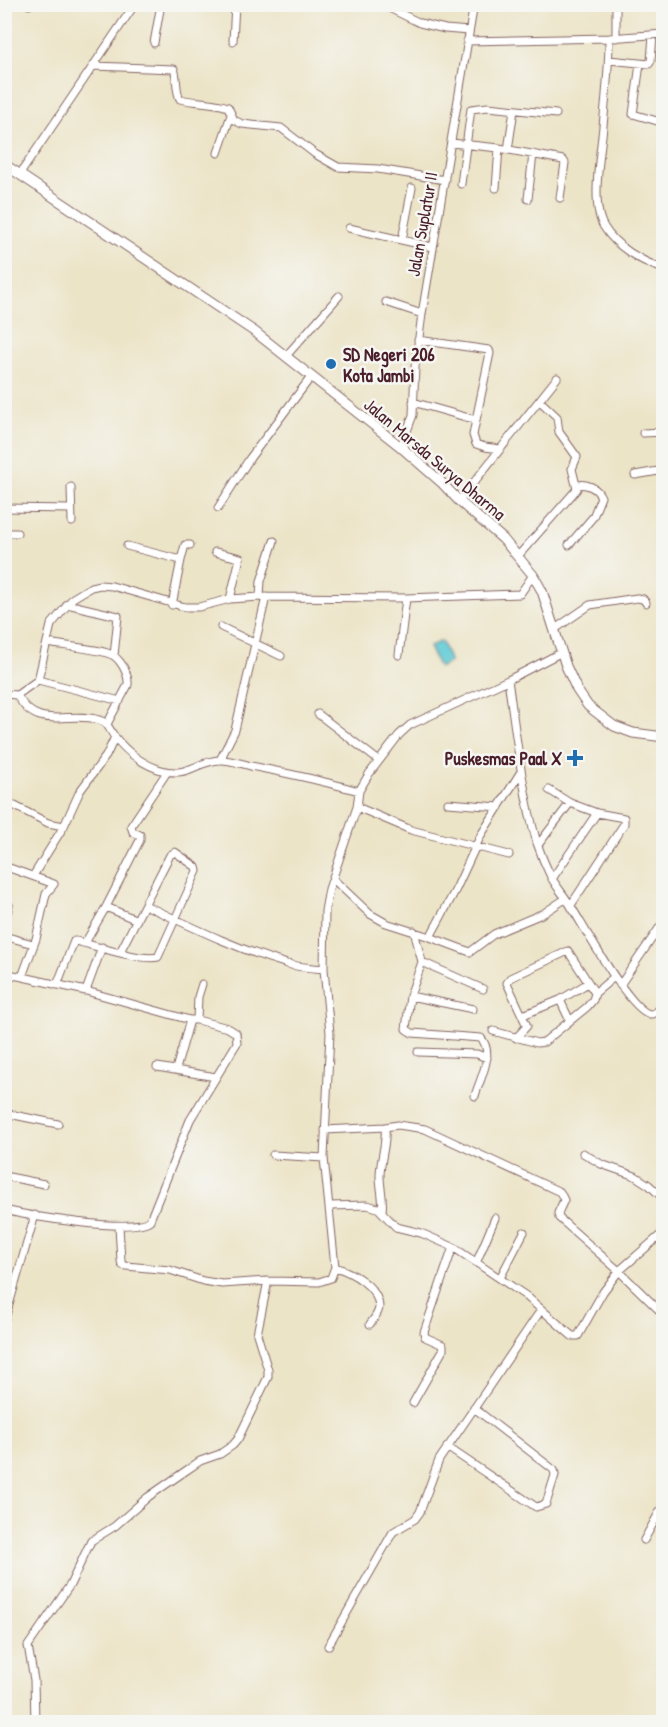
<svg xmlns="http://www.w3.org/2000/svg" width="668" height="1727" font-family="'Patrick Hand',sans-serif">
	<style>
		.water { fill: #5dcad5; stroke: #547480; stroke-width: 1.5 }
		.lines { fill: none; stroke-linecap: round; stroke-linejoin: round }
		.minor-casing { stroke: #836462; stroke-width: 9 }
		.highway-casing { stroke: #836462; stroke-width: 11 }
		.minor { stroke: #fff; stroke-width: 7 }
		.highway { stroke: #fff; stroke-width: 9 }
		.poi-dot { fill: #1f6fb2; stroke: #f6f6f2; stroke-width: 2 }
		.labels { text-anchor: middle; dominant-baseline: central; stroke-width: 5; stroke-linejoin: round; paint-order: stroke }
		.street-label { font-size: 18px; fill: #4a1f2b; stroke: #f6f6f2 }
		.poi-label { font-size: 18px; font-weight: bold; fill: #4a1f2b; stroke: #f6f6f2; text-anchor: start }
	</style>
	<rect width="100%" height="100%" fill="#f6f6f2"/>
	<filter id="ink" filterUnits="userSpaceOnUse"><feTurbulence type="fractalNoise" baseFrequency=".0167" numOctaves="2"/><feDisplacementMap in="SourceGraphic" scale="12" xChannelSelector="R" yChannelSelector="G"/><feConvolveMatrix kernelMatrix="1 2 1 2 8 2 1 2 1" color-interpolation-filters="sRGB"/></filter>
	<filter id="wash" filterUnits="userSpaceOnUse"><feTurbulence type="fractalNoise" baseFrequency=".008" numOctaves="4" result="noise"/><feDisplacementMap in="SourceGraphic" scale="24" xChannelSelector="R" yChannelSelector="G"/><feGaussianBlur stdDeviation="1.35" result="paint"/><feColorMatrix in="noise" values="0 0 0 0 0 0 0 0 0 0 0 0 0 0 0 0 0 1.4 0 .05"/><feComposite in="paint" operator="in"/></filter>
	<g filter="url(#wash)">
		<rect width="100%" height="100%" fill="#ece4c7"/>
		<path class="water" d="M441,641L450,662L439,668L429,647Z"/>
	</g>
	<g filter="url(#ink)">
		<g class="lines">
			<defs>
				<path id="minor" d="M29,4V5
					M381,4L420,23L445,29L469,31
					M609,38C609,68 606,97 603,126C601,152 590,205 604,227C616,247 642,262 664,269
					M616,38V4
					M233,41L235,4
					M467,41L609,38L664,34
					M154,43L161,4
					M609,60L649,64L651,61L653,35
					M640,64L633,114L664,123
					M93,66L174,69C178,79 175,89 180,99C196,103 212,101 228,107L234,120L242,124L281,128L315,154L338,167L378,169L445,180
					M662,122L664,103
					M451,143L499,148L563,160L565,163L560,198
					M508,150L514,110
					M218,153L231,115
					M20,174L135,4
					M461,184L471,109L488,107L556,114
					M496,188L499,148
					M528,199L533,154
					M349,228L432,247
					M402,240L412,188
					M386,302L422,314
					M286,356L339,296
					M413,402L476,420L490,353L489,350L418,340
					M476,420L473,435L476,444L485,447L500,449
					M643,433L664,432
					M401,447L413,415L415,367L422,314L474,4
					M635,475L664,470
					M71,487L72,522
					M459,501L557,378
					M4,508L71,509
					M218,508L250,458L311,377
					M4,533H17
					M569,545L593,517L601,497C597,488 587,483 578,485
					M127,546L181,560L172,605
					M215,552L240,558L230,599
					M518,556L577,489L572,469L577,457L559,432L557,417L540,401
					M181,560L185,545H190
					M260,597L261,581L274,541
					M67,604L118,616L114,656
					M221,627L281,656
					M555,629L590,605L637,598L643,599L646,603
					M48,643C62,646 104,649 114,656C122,662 129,675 128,685L107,724
					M399,655L406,598
					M38,680L120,701
					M508,680C516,735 522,790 537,843C541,855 546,867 551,877C557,888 566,897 572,908C584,927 630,1011 650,1014C656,1015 660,1008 664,1003
					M4,694L17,695
					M318,714L379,761
					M220,760L235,730L266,597
					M549,790L570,803L597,813L552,879
					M359,791C323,781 287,773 251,766C242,764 229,759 219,760C194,762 188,779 158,769C141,763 125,750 114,736C109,729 108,722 99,720C69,710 37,733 17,695L38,680L51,625L73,598L91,587L100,585L112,586L185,607H199L230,599L260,597L406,598L520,594L533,575
					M448,803L499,807
					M15,806L48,823L64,826
					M357,807L411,830L509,855
					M538,845L570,803
					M4,866L54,884L46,894L36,939L23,974V977L86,991L190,1020
					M33,876L64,826L80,791L106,756L115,737
					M333,879L370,914L386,923L430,937L456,889L481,835L520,773
					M145,905C192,927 237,949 287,964C298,967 312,968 324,969
					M571,905L624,824V818L597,813
					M137,920L106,907L140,840V835L133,832L131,826L167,772
					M4,924L9,905
					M414,931L422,962L483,989
					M4,936L33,944
					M430,937L470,952L494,934L544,913L565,899
					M85,943L106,907
					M422,962L410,996L406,1029L412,1033L481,1038C495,1054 480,1078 475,1096
					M4,973L23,977
					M57,985L74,941H76C96,946 139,961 158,957L197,871L196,867L175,852L170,855L120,952
					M620,985L664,921
					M86,991L102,947
					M410,996L473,1009
					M560,1000L570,1021
					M523,1015L560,1000L588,983
					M493,1031L537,1043L544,1042L587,1007L593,1000L595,993L614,977
					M516,1038L527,1026L507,983L510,978L568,951L595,993
					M418,1052L477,1054L487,1058
					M157,1067L216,1077
					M176,1069L190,1020H197L198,997L202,984
					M4,1113L58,1124
					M325,1130L385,1127L398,1125L425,1129L560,1192L564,1200L558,1213L559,1218L619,1271L664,1315
					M583,1153L601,1164L635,1176L649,1185L664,1199
					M273,1155L324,1158
					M4,1176L44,1184
					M330,1206L367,1205L378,1208L396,1227L421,1233L453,1247L526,1296L572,1336H578L603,1292L619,1271L664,1232
					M4,1210C29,1216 133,1234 150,1220L190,1120L237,1043L236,1033L228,1028L197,1020
					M382,1211C384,1200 380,1188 380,1176C380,1159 387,1144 385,1127
					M119,1226L121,1261L122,1265L126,1266L170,1270L203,1281L222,1284L268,1281L319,1282L331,1278L335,1267L324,1158L330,1033L324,969L325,911L329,889L357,807L359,791L369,774L399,735L410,725L508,680L562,652
					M477,1261L495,1218
					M335,1267C351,1272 378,1286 379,1307C379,1313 374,1319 370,1324
					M500,1278L524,1232
					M4,1322L35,1215
					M413,1403L443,1350V1345L425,1337L424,1332L453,1247
					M447,1447L536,1507L546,1504L555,1475L554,1470L474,1408
					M644,1540L664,1504
					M328,1646L393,1532L415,1519L420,1512L439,1460L541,1310
					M35,1722L34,1680L28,1646L70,1585L91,1541L115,1526L148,1497L184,1472L200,1461L220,1454L233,1445L238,1439L268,1377V1370L257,1334L268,1281"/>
				<path id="highway" d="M4,164L255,332L401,447L441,482L459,501L503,539L533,575L542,591L566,666L577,690L588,706L614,726L633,733L664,737"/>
			</defs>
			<use href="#minor" class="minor-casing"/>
			<use href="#highway" class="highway-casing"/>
			<use href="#minor" class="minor"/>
			<use href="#highway" class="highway"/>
		</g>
	</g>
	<g class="poi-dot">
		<circle cx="331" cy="364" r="6"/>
		<path d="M572 749h6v6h6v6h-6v6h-6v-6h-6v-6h6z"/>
	</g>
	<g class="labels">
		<g class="street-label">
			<text transform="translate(422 224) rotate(-80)">Jalan Suplatur II</text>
			<text transform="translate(435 459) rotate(40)">Jalan Marsda Surya Dharma</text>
		</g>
		<g class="poi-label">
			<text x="343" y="354">SD Negeri 206<tspan x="343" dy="21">Kota Jambi</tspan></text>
			<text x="562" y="758" text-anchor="end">Puskesmas Paal X</text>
		</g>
	</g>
	<rect width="668" height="1727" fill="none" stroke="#f6f6f2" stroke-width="24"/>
</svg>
